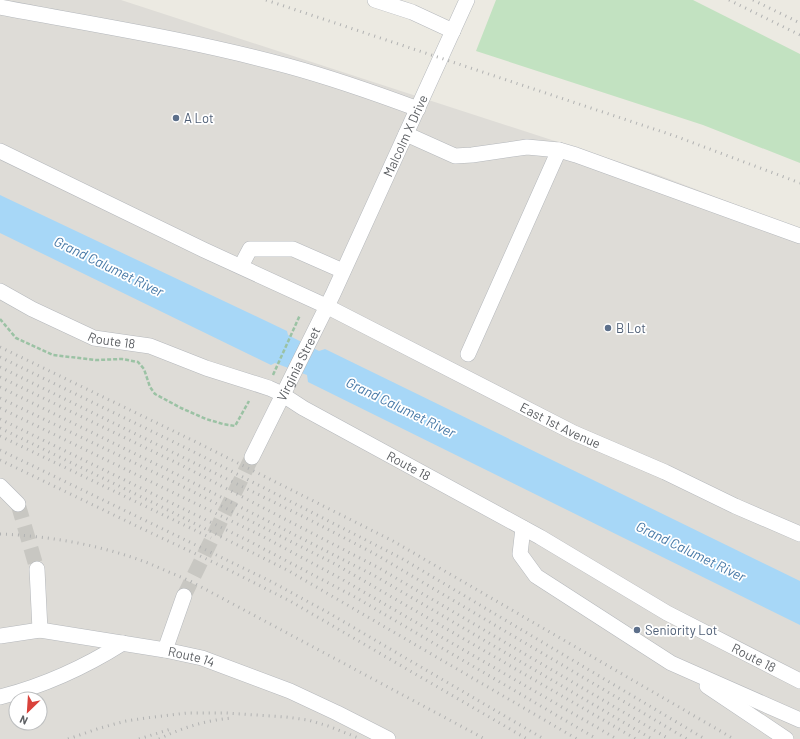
<svg xmlns="http://www.w3.org/2000/svg" width="800" height="739" font-family="Barlow,sans-serif">
	<style>
		.industrial { fill: #dedcd7; fill-rule: evenodd }
		.green { fill: #c2e2c1 }
		.water { fill: #a7d7f7 }
		.lines { fill: none; stroke-linecap: round; stroke-linejoin: round }
		.minor-tunnel { stroke: #c8c7c2; stroke-width: 15; stroke-dasharray: 15 8; stroke-linecap: butt }
		.minor-casing { stroke: #b5b8bc; stroke-width: 16 }
		.path { stroke: #9bc2a4; stroke-width: 2.5; stroke-dasharray: 4 2; stroke-linecap: butt }
		.minor { stroke: #fff; stroke-width: 15 }
		.rail { stroke: #b1b2b2; stroke-width: 3; stroke-dasharray: 1 5; stroke-linecap: butt }
		.service-dot { fill: #5c6f8a; stroke: #fff; stroke-width: 1.5 }
		.labels { text-anchor: middle; dominant-baseline: central; stroke-width: 3.5; stroke-linejoin: round; paint-order: stroke }
		.service-label { font-size: 13px; fill: #4e5e75; stroke: #fff; text-anchor: start }
		.street-label { font-size: 13px; fill: #5b5e62; stroke: #fff }
		.water-label { font-size: 14px; font-style: italic; fill: #4779a7; stroke: #fff }
	</style>
	<rect width="100%" height="100%" fill="#eceae2"/>
	<path class="industrial" d="M0,0H121L656,174L800,229V739H0ZM16,699H40V723H16Z"/>
	<path class="green" d="M496,0H693L800,54V163L703,125L476,51Z"/>
	<path class="water" d="M0,195L287,331L288,335L319,351L325,349L800,581V625L308,382L307,375L275,363L271,365L0,233Z"/>
	<g class="lines">
		<path class="minor-tunnel" d="M18,504L37,569
			M184,596L252,457"/>
		<defs>
			<g id="minor">
				<path d="M375,0L412,12L453,31"/>
				<path d="M0,7C96,25 193,40 288,66C332,78 375,93 418,109"/>
				<path d="M406,134L455,156L472,155L527,147L559,150L576,155L800,236"/>
				<path id="s1" d="M0,151L204,250L326,306L574,433L665,472L735,506L800,534"/>
				<path d="M241,266L250,249H293L343,271"/>
				<path id="s2" d="M0,291L32,309L94,338L150,346L206,368L269,388L280,393L303,408L540,537L667,613L800,681"/>
				<path d="M468,354L559,150"/>
				<path id="s3" d="M252,457L333,294L467,0"/>
				<path d="M0,486L18,504"/>
				<path d="M523,528L520,554L536,576L671,663L800,720"/>
				<path id="s4" d="M37,569L40,630L165,650L202,658L290,691L337,713L388,739"/>
				<path d="M0,636L40,630"/>
				<path d="M165,650L184,596"/>
				<path d="M707,686L786,739"/>
				<path d="M0,697C43,686 85,667 123,643"/>
			</g>
		</defs>
		<use href="#minor" class="minor-casing"/>
		<path class="path" d="M0,319L16,338L53,355L96,360L122,359L138,362L144,369L150,387L155,394L181,408L206,419L223,424L235,426L249,401
			M273,375L300,315"/>
		<use href="#minor" class="minor"/>
		<path class="rail" d="M266,0L675,136L800,183
			M729,0L800,35
			M753,0L800,23
			M0,347L196,442L393,541L734,739
			M0,357L190,450L401,558L705,739
			M0,367L310,520L375,554L687,739
			M0,377L183,466L379,568L669,739
			M0,387L178,475L375,576L652,739
			M0,398L174,482L335,564L636,739
			M0,408L260,535L338,577L617,739
			M0,419L247,540L355,597L597,739
			M0,428L158,505L289,571L577,739
			M0,436L211,538
			M0,450L270,581L327,612L544,739
			M0,460L147,531L215,563L290,601L527,739
			M0,534C50,536 101,545 148,563C162,569 176,575 190,581L485,739
			M68,739L100,728L126,721L146,718L187,713H226L286,717L308,720L328,726L361,739
			M139,739L171,729
			M159,739C181,728 207,720 232,718"/>
	</g>
	<g class="service-dot">
		<circle cx="176" cy="118" r="4"/>
		<circle cx="608" cy="328" r="4"/>
		<circle cx="637" cy="630" r="4"/>
	</g>
	<g class="labels">
		<g class="service-label">
			<text x="184" y="118">A Lot</text>
			<text x="616" y="328">B Lot</text>
			<text x="645" y="630">Seniority Lot</text>
		</g>
		<g class="street-label">
			<text stroke="none"><textPath href="#s3" startOffset="356">Malcolm X Drive</textPath></text>
			<text stroke="none"><textPath href="#s2" startOffset="123">Route 18</textPath></text>
			<text stroke="none"><textPath href="#s3" startOffset="104">Virginia Street</textPath></text>
			<text stroke="none"><textPath href="#s1" startOffset="624">East 1st Avenue</textPath></text>
			<text stroke="none"><textPath href="#s2" startOffset="448">Route 18</textPath></text>
			<text stroke="none"><textPath href="#s4" startOffset="215">Route 14</textPath></text>
			<text stroke="none"><textPath href="#s2" startOffset="843">Route 18</textPath></text>
		</g>
		<g class="water-label">
			<text transform="translate(109 266) rotate(26)">Grand Calumet River</text>
			<text transform="translate(401 407) rotate(26)">Grand Calumet River</text>
			<text transform="translate(691 551) rotate(26)">Grand Calumet River</text>
		</g>
	</g>
	<g transform="translate(28 711) rotate(205)"><circle r="19" fill="#ffffff" stroke="#bdbfc0"/>
	<path d="M0-3L7 15L0 10L-7 15Z" fill="#d9423b"/>
	<text y="-6" font-size="11" font-weight="bold" text-anchor="middle" fill="#5b5e62">N</text>
	</g>
</svg>
